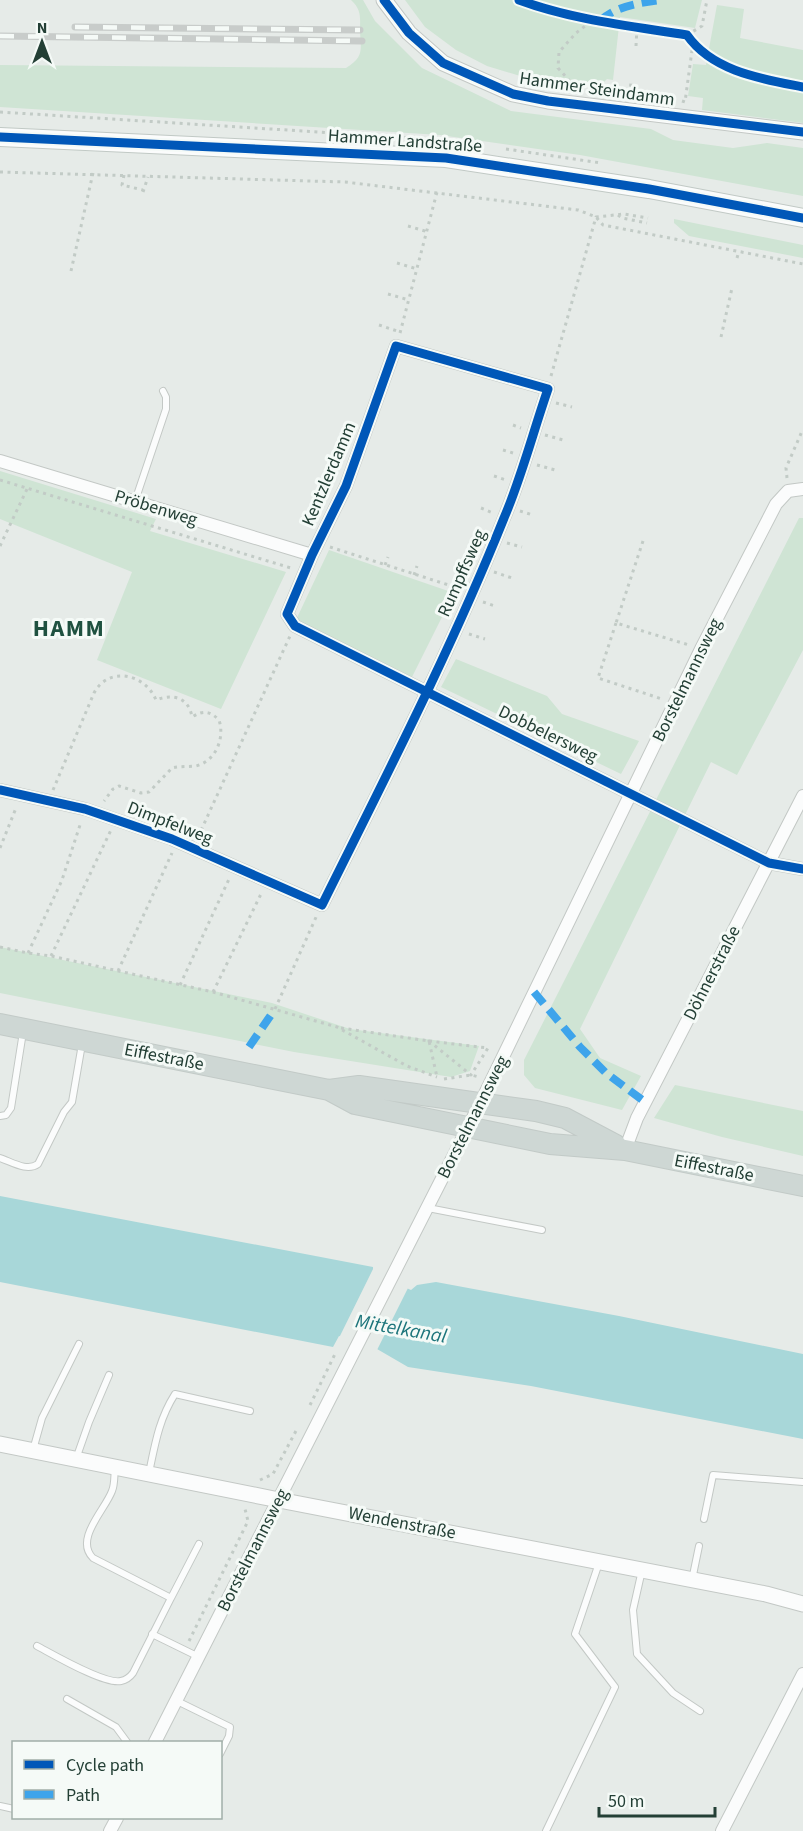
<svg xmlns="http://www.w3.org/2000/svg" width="803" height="1831" font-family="'Source Sans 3',sans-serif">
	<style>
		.green { fill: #cfe4d4 }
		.water { fill: #a8d7d9 }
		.pier { fill: #e6ebe8 }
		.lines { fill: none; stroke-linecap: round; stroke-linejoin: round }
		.service-casing { stroke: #c3c8c5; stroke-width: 8 }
		.minor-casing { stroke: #c3c8c5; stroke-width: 14 }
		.tertiary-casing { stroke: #c3c8c5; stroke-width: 17 }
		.secondary-casing { stroke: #c1c9c5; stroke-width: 20 }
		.primary-casing { stroke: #c2cac7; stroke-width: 22 }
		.path { stroke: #c2cbc6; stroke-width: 3; stroke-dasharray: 3 4.5; stroke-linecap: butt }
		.service { stroke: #fbfcfc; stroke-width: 6 }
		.minor { stroke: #fbfcfc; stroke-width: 12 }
		.tertiary { stroke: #fbfcfc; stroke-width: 15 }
		.secondary { stroke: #fbfcfc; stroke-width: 18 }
		.primary { stroke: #ced7d4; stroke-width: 20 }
		.rail-casing { stroke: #c8ccca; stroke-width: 7 }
		.rail { stroke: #f5faf7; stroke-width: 4.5; stroke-dasharray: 14; stroke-linecap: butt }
		.quiet { stroke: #3ea4eb; stroke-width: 8; stroke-dasharray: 15 8; stroke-linecap: butt }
		.cycleway-casing { stroke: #f5faf7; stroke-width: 13 }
		.cycleway { stroke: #0057b8; stroke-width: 9 }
		.labels { text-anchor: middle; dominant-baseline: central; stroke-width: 6; stroke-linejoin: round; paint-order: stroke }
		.street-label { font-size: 18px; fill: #233f35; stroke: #f5faf7 }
		.water-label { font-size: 20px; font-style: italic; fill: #1d757b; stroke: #f5faf7 }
		.district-label { font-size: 24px; font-weight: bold; letter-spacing: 1.5px; fill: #1f5140; stroke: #f5faf7 }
	</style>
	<rect width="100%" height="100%" fill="#e6ebe8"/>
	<path class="green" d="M351,0H363L375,21L422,68L511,111L651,129L673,140L733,148L767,143L803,148V196L580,155L440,135L0,107V65L346,68C364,57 361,50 360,31C360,18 362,10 351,0Z
		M405,0H702L695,28L620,17L613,80L607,79L602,84L558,78L530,79L487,66L456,50L425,27Z
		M717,5L744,9L740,38L803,50V123L702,110L703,98L688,96L693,64L706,65Z
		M674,219L803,245V258L689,236L674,223Z
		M0,471L156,519L150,531L286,572L221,709L97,660L132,572L0,519Z
		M799,518H803V650L737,775L711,762L580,1029L600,1058L641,1076L622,1110L535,1088L524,1075V1060Z
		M329,550L454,593L412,677L295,622Z
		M456,659L547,696L562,714L639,741L621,774L441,687Z
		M0,947L272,1003L350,1029L479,1046L470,1071L451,1077L294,1052L0,993Z
		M675,1085L803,1111V1156L722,1137L654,1118Z"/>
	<path class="water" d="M0,1196L373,1267V1273L411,1290L417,1285L436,1282L619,1316L803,1354V1439L531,1386L408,1367L377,1349L339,1336L333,1347L0,1282Z"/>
	<path class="pier" d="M374,1267L376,1271L409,1286L376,1352L340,1340L337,1344H336Z"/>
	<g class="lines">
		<defs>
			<path id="service" d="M135,501L166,409V397L163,391
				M0,1116L6,1115L11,1108L23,1032
				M0,1158C12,1162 27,1172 38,1164L64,1112L72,1102L82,1044
				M428,1208L542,1230
				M33,1450L42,1418L79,1344
				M76,1459L89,1422L109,1375
				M149,1473C155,1444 159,1419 175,1394L250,1411
				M704,1519L713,1475L803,1482
				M642,1570L633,1610L637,1654L673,1693L700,1711
				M692,1580L699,1546
				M171,1598L199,1544
				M152,1634L199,1657
				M37,1646C54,1655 105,1685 121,1681C126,1680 130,1677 133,1673L171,1598L93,1558C74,1539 105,1510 112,1491C115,1484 114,1475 115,1468
				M67,1699L116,1727L127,1742
				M177,1701L230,1727L229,1736L220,1754
				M0,1806L14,1809
				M546,1831L615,1687L575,1634L599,1563"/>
			<path id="minor" d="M0,461L312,555
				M0,790L85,809L172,839L322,905C385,778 451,650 504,518C522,476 533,432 548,389L396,346L346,486L312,555L287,614L295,626L769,863L803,869
				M625,1150L637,1118L803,796
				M155,1742L481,1102L701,649L776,504L788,491L803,489
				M110,1831L117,1818
				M722,1831L803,1674"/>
			<path id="tertiary" d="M384,0L409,33L443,63L513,94L548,101L803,132
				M0,1444L279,1500L766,1594L803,1604"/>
			<path id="secondary" d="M0,137L446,158L649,189L803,218"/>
			<path id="primary" d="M0,1024L329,1090L355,1104L550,1144L625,1150L803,1186
				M329,1090L359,1086L536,1111L565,1118L616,1145"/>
		</defs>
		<use href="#service" class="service-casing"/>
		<use href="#minor" class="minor-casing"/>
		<use href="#tertiary" class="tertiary-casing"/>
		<use href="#secondary" class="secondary-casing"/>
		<use href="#primary" class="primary-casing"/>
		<path class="path" d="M687,35L702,26L707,0
			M636,46L637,27
			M575,87L558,68L559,52L576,33L593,20
			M630,94L631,81
			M682,101L685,102L693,43
			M0,112L446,140
			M506,149L601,163
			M0,172L345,182L578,210L596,217L603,225L803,264
			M124,175L122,185L143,190
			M143,192L148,177
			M618,215L622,218L647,223
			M408,226L428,232
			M737,258L739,251
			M397,263L417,269
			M71,271L93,173
			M388,294L409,300
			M379,325L400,332
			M400,333L437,192
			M721,337L732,288
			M551,376L596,217L624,214L648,218
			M556,403L572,407
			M513,425L521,428
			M545,435L563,440
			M503,450L513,453
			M537,465L555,470
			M494,476L506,480
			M787,478L786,468L803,429
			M0,480L291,568
			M481,508L493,513
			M520,511L533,515
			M643,541L616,623L689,645
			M507,543L522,547
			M0,546L27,489
			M330,547L461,589
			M385,565L388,557
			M494,572L512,578
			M414,575L417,566
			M483,602L495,606
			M616,623L598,678L662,699
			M469,634L485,639
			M53,790L94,693C108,666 145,673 156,700C173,693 189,698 192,717C203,710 210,711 219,720C225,738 216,761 196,766C188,767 180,766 172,768L149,792L141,793L119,786L113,789L104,801
			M198,837L290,636
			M0,848L16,808
			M0,947L28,953L51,956L213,992L337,1027L407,1066L437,1077
			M28,953L62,880L81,822
			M51,956L111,830
			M118,971L172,853
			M180,985L230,877
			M213,992L262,892
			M275,1009L317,915
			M341,1028L429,1041L437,1077
			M429,1041L488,1048L471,1075Z
			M444,1079L471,1075L479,1077
			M310,1405L336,1352
			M260,1480L273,1474L297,1429
			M189,1641L248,1521L245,1509"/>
		<use href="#service" class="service"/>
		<use href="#minor" class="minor"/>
		<use href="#tertiary" class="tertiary"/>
		<use href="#secondary" class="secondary"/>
		<use href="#primary" class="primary"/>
		<defs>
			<path id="rail" d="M75,27L360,30
				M0,36L362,41"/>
		</defs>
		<use href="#rail" class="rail-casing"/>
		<use href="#rail" class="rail"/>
		<path class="quiet" d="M600,21C616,6 639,3 661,0
			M534,992L580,1047L606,1073L645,1102
			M249,1047L275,1009"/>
		<defs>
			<path id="cycleway" d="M384,0L409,33L443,63L513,94L548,101L803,132
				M519,0C573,20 631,26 687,35C713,72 763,79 803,87
				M0,137L446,158L649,189L803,218
				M0,790L85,809L172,839L322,905C385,778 451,650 504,518C522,476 533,432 548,389L396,346L346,486L312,555L287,614L295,626L769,863L803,869"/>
		</defs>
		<use href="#cycleway" class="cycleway-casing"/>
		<use href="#cycleway" class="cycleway"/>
	</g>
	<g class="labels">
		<g class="street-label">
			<text transform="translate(597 89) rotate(8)">Hammer Steindamm</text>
			<text transform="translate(405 141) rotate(4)">Hammer Landstraße</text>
			<text transform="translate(329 474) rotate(-67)">Kentzlerdamm</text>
			<text transform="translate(156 508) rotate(17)">Pröbenweg</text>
			<text transform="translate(462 573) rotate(-66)">Rumpffsweg</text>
			<text transform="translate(687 680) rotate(-64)">Borstelmannsweg</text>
			<text transform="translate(548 734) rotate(26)">Dobbelersweg</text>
			<text transform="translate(170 823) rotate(21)">Dimpfelweg</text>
			<text transform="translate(712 973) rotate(-63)">Döhnerstraße</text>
			<text transform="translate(164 1057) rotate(11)">Eiffestraße</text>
			<text transform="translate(473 1117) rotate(-63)">Borstelmannsweg</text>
			<text transform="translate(714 1168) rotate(11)">Eiffestraße</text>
			<text transform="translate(402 1523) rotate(11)">Wendenstraße</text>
			<text transform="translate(253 1550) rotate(-63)">Borstelmannsweg</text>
		</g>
		<g class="water-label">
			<text transform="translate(401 1329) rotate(10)">Mittelkanal</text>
		</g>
		<g class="district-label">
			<text x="69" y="628">HAMM</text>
		</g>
	</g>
	<rect x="12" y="1741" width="210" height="78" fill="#f5faf7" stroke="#a1afa9" stroke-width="1.5"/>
	<rect x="24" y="1760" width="30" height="9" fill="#0057b8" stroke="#a1afa9" stroke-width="1.5"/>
	<text x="66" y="1771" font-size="18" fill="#233f35">Cycle path</text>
	<rect x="24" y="1790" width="30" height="9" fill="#3ea4eb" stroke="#a1afa9" stroke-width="1.5"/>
	<text x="66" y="1801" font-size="18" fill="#233f35">Path</text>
	<g transform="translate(42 42)" stroke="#f5faf7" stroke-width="4.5" paint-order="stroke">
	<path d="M0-4.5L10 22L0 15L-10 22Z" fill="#233f35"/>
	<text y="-9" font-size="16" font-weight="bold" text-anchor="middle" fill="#233f35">N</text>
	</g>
	<path d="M599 1807v9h116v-9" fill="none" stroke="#233f35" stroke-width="3"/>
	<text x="608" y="1807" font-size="18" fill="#233f35" stroke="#f5faf7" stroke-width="4.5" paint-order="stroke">50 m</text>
</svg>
